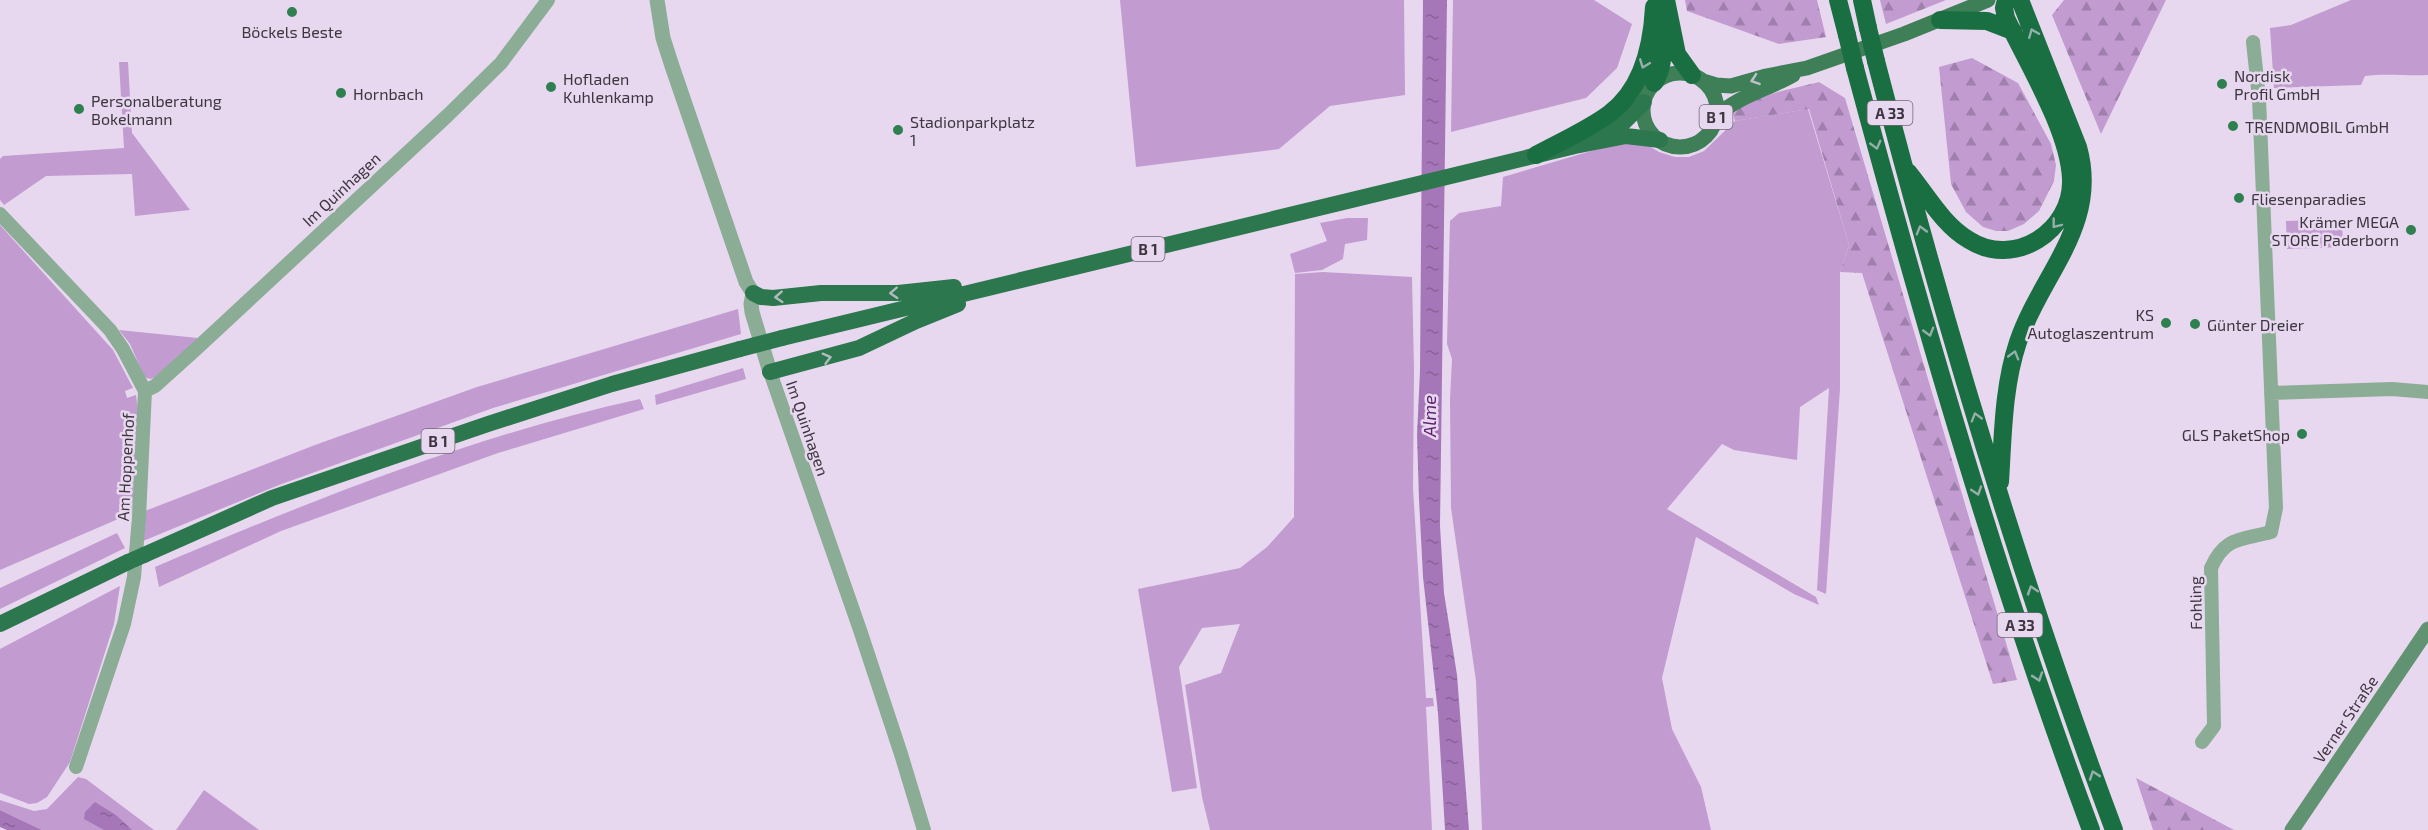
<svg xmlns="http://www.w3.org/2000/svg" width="2428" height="830" font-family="'Exo 2',sans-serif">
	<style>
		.green { fill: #c29bd1 }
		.forest { fill: url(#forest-firs) }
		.water { fill: url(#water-ripples) }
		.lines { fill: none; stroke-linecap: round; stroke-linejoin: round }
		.minor { stroke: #8bac95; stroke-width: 14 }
		.tertiary { stroke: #8bac95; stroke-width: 15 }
		.secondary { stroke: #619272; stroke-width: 15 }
		.primary { stroke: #3f7f58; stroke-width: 15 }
		.trunk { stroke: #2c774d; stroke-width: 16 }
		.motorway { stroke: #1a6f42; stroke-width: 18 }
		.trunk-bridge { stroke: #2c774d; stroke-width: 16 }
		.motorway-bridge { stroke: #1a6f42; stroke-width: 18 }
		.oneway { stroke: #96aeaa }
		.oneway2 { stroke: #bec2c9 }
		.oneway3 { stroke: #b0bbbe }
		.poi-dot { fill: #2e8051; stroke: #e8d8ef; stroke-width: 2 }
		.labels { text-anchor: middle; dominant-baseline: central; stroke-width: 5; stroke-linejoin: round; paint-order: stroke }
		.shield { fill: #e8d8ef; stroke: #706774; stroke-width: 1.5 }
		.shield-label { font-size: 15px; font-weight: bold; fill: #3d3640 }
		.poi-label { font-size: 16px; fill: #3d3640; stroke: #e8d8ef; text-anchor: start }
		.street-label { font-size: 16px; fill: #3d3640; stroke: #e8d8ef }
		.water-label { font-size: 18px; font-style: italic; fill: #5c2270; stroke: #e8d8ef }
	</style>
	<defs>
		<pattern id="forest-firs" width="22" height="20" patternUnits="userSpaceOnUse" patternTransform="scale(1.5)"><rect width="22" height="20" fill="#c29bd1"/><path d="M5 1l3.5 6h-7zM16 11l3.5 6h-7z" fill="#9f7fab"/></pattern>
		<pattern id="water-ripples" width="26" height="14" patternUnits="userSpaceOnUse" patternTransform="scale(1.5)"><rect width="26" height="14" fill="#a677b8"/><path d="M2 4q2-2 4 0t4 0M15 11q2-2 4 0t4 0" fill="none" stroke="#886297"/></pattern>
	</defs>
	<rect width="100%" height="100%" fill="#e8d8ef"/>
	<path class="green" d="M1120,0H1404L1405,95L1330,106L1279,149L1136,167Z
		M1453,0H1594L1632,24L1617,68L1586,98L1451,132Z
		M2351,0H2428V75C2406,76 2386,73 2365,76L2361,85L2274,88L2270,28L2291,25Z
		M119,62H128L132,133L190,210L135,216L132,174L46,176L4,205L0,200V159L3,156L124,148Z
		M1808,109L1849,245L1840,272V389L1826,594L1817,590L1829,388L1800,407L1797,460L1734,450L1722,444L1667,509L1816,597L1819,605L1794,594L1696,537L1662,678L1672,729L1701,787L1711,830H1482L1476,681L1451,508L1450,399L1452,359L1447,344L1450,221L1459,213L1501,206L1503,177L1608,146L1629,143H1644L1659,152L1675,157H1689L1704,151L1735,121Z
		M1347,218H1368L1367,240L1345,244L1343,259L1322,270L1295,273L1290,254L1327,241L1320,223Z
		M2342,219L2343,247L2287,249L2286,221Z
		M0,225L113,350L133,388L125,391L127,398L136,395L138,410L132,513L0,570Z
		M1323,272L1412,277L1414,369L1413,488L1426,698H1433L1434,706L1426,707L1432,830H1210L1202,797L1185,685L1221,673L1240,624L1202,628L1179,667L1197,788L1172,792L1138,589L1240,568L1267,547L1294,517L1295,274Z
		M738,309L741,334L493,408L279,485L143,541L145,511L315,445L477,387Z
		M119,330L198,338C190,346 162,375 153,378C149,380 147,378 144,376L130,344Z
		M743,368L746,379L656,405L655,395Z
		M640,399L644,409L498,453L281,531L159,587L155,567C310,501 475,435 640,399Z
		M117,533L125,548L0,609V588Z
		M120,586L114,624L70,762L47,797L37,803L29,804L0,793V649Z
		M78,777L86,779L154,830H42L0,810V800L34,811L47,809Z
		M204,790L259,830H176Z"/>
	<path class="forest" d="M1685,0H1817L1826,37L1779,44L1687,11Z
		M1880,0H1946L1886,24Z
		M2064,0H2166L2101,134L2052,15Z
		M1972,58L2018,83L2051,144L2056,165L2054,181L2039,211L2024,224L2008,231H1996L1983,227L1966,212L1951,184L1939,67Z
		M1819,82L1845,98L2017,680L1993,684L1862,273L1840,272L1849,245L1809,109L1735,121L1733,114C1751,95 1793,89 1819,82Z
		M2136,778L2234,830H2153Z"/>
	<path class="water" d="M1423,0H1447L1440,526L1444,593L1457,675L1469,830H1445L1438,713L1423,577L1419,499L1417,435L1420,371Z
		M95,802L116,815L132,830H104L84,819L85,812Z
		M0,810L42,830H7L0,827Z"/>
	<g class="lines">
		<path class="minor" d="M0,214L110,330L123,349L145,391L139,517L134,577L124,624L76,767
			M770,372L860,630L901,754L924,830
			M145,391L155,386L195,350L447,116L501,63L548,0
			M2271,393L2392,389L2428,392
			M2202,742L2214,726L2211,568C2225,536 2242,540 2271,532L2276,508L2259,98L2253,42"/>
		<path class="tertiary" d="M657,0L663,38L672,66L746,282L753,293L751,304L752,312L770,372"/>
		<path class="secondary" d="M2292,830L2428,629"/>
		<path class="primary" d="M1643 110a37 37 0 1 1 74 0a37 37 0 1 1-74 0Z
			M1703,81L1716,85L1731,86L1766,76L1807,68L1904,34L1988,0
			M1715,118C1737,96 1767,90 1793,75"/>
		<path class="trunk" d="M1600,135L1622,124L1644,102
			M753,293L761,297L773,298L821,293H898L954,287
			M782,338L1575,146L1626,136L1660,140
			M770,372L859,348L916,321L958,304
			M144,555L272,498L488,424L612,384L740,349
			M0,624L128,562"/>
		<path class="motorway" d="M1666,0L1677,54L1692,75
			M1838,0L1847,35
			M1862,0L1868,28
			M1940,20L1987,21L2013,31
			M1876,61C1943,320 2020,579 2114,830
			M1855,68C1924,325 1998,581 2091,830
			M1654,83C1666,64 1663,45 1658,24
			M1536,155C1560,142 1587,130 1609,114C1643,89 1652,46 1654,7
			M1908,172C1927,195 1943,225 1969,240C2014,269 2073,231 2071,179C2069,130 2027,63 2006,18L2004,8L2006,0
			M2000,482C2003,435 2003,387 2018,342C2041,274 2100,225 2078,147L2020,0"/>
		<path class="trunk-bridge" d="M740,349L782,338
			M128,562L144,555"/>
		<path class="motorway-bridge" d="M1868,28L1876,61
			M1847,35L1855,68"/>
	</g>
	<defs><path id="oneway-chevron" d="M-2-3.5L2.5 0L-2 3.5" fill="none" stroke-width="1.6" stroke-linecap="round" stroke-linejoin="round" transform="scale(1.5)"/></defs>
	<g class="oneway">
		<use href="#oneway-chevron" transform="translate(2033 33) rotate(-112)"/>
		<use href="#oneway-chevron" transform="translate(1644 64) rotate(111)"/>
		<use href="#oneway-chevron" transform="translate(1876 145) rotate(75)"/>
		<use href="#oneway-chevron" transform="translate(2056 224) rotate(128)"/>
		<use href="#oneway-chevron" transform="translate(1921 230) rotate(-106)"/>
		<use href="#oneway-chevron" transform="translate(1929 332) rotate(74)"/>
		<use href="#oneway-chevron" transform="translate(2014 355) rotate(-74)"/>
		<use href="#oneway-chevron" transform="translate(1976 417) rotate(-106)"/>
		<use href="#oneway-chevron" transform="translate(1977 491) rotate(72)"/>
		<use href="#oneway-chevron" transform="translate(2032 590) rotate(-108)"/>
		<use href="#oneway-chevron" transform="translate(2038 677) rotate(71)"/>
		<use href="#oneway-chevron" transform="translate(2094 775) rotate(-109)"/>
	</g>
	<use class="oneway2" href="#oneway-chevron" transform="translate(1755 80) rotate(161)"/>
	<g class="oneway3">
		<use href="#oneway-chevron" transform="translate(894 293) rotate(177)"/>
		<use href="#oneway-chevron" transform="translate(779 297) rotate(176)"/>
		<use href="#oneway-chevron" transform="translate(827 358) rotate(-15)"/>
	</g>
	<g class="poi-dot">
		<circle cx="292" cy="12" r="6"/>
		<circle cx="2222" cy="84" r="6"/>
		<circle cx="551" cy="87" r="6"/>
		<circle cx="341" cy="93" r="6"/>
		<circle cx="79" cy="109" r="6"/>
		<circle cx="2233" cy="126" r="6"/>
		<circle cx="898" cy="130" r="6"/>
		<circle cx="2239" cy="198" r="6"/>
		<circle cx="2411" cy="230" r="6"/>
		<circle cx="2166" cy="323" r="6"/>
		<circle cx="2195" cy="324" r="6"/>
		<circle cx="2302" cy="434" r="6"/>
	</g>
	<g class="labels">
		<g class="shield">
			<rect x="1867.5" y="101" width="45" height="24" rx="4.5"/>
			<rect x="1699.5" y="105" width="33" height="24" rx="4.5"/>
			<rect x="1131.5" y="237" width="33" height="24" rx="4.5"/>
			<rect x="421.5" y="429" width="33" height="24" rx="4.5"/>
			<rect x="1997.5" y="613" width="45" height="24" rx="4.5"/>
		</g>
		<g class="shield-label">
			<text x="1890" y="113">A 33</text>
			<text x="1716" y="117">B 1</text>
			<text x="1148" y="249">B 1</text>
			<text x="438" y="441">B 1</text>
			<text x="2020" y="625">A 33</text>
		</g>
		<g class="poi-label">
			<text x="292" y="31" text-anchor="middle">Böckels Beste</text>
			<text x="2234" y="75">Nordisk<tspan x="2234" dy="18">Profil GmbH</tspan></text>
			<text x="563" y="78">Hofladen<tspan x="563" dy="18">Kuhlenkamp</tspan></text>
			<text x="353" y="93">Hornbach</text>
			<text x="91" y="100">Personalberatung<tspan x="91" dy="18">Bokelmann</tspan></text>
			<text x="910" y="121">Stadionparkplatz<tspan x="910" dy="18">1</tspan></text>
			<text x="2245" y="126">TRENDMOBIL GmbH</text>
			<text x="2251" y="198">Fliesenparadies</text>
			<text x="2399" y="221" text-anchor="end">Krämer MEGA<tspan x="2399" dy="18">STORE Paderborn</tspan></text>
			<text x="2154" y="314" text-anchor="end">KS<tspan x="2154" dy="18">Autoglaszentrum</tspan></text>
			<text x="2207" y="324">Günter Dreier</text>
			<text x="2290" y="434" text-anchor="end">GLS PaketShop</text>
		</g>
		<g class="street-label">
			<text transform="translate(341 189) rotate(-43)">Im Quinhagen</text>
			<text transform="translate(808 428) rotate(71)">Im Quinhagen</text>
			<text transform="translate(125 467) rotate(-87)">Am Hoppenhof</text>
			<text transform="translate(2195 603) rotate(-91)">Fohling</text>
			<text transform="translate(2345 719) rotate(-56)">Verner Straße</text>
		</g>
		<g class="water-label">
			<text transform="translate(1429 416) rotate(-90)">Alme</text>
		</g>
	</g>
</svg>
